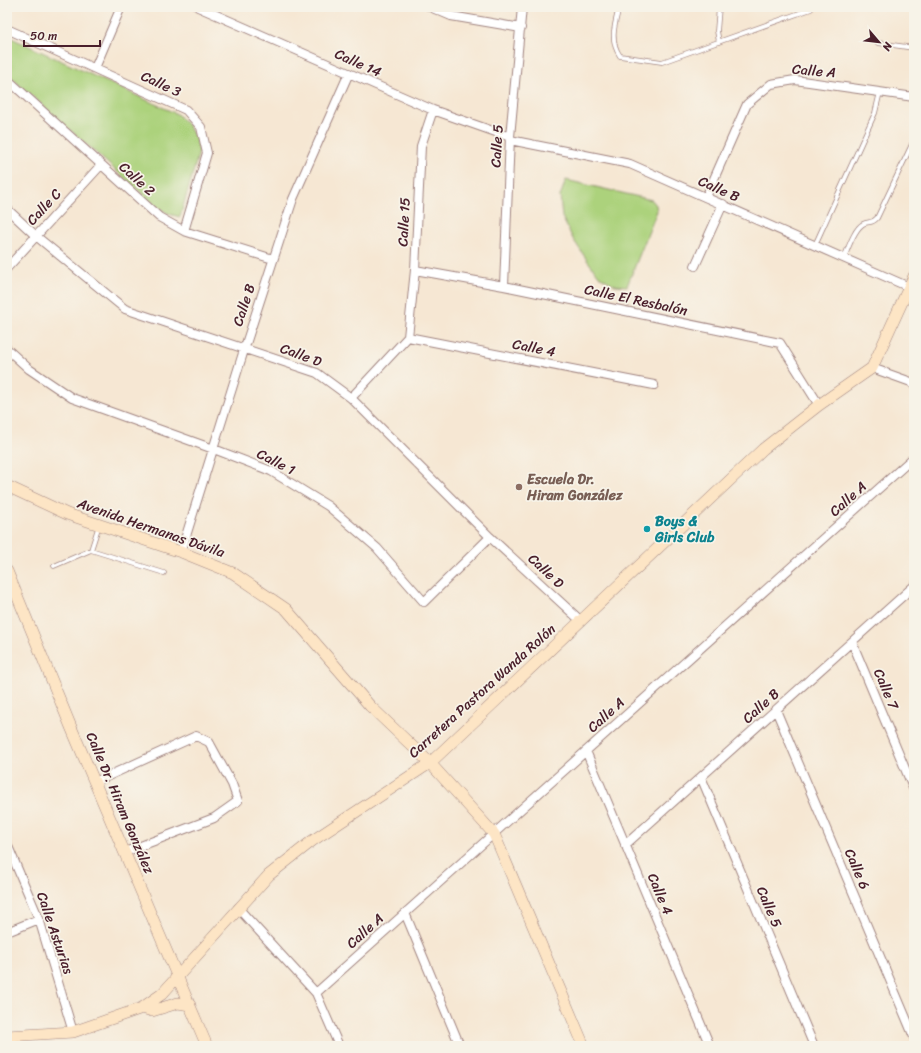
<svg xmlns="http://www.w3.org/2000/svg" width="921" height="1053" font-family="Sriracha,sans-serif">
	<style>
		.green { fill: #acd27c; stroke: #7b7854 }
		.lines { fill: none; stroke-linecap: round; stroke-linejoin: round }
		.lane-casing { stroke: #a0837f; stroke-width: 5.5 }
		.street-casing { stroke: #a0837f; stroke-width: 10 }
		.secondary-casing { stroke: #a0837f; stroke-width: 12 }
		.lane { stroke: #fff; stroke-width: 4 }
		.street { stroke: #fff; stroke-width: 8 }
		.secondary { stroke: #fde5c5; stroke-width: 11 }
		.education-dot { fill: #8d6e63; stroke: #f7f3e8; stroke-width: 1.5 }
		.culture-dot { fill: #0f9aa8; stroke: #f7f3e8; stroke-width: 1.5 }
		.labels { text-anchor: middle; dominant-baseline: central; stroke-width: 3.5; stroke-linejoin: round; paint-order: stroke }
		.street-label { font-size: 14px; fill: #4a1f2b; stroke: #f7f3e8 }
		.education-label { font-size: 14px; font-weight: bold; fill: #785e54; stroke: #f7f3e8; text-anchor: start }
		.culture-label { font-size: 14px; font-weight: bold; fill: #0d838f; stroke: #f7f3e8; text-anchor: start }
	</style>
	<rect width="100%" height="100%" fill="#f7f3e8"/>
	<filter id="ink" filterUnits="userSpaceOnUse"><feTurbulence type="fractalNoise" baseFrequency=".025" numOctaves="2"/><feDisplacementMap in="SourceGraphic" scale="8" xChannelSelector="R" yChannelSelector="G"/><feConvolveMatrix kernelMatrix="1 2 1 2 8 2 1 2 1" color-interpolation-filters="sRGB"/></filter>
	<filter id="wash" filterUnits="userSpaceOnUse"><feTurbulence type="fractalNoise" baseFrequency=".012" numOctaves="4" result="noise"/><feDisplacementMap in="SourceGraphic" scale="16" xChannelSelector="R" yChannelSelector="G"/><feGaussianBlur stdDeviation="0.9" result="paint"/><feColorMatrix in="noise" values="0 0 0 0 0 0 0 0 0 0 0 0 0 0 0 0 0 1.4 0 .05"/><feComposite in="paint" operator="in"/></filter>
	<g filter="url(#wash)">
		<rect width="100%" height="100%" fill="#f6e7d3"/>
		<path class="green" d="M7,36L177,114L188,125L196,139L199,152L180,217L169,214L157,207L7,74Z
			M566,180L652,200L656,205L657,211L627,286L615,285L599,276L587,260L573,239L562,217L560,196Z"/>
	</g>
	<g filter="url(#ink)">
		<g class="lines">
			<defs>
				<path id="lane" d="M619,7C615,24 609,40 620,56L662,62L811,9V7
					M719,7L717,31L719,42
					M878,43L914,48
					M815,245L875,113L880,92
					M844,258C848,249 854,229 863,224C869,221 872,224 877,218L914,140
					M91,550L164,573
					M54,566L91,550L99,525"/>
				<path id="street" d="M198,7L433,110L510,137
					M430,7L451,16L521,28
					M7,29L186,110L201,127L207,153L184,231
					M95,68L121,7
					M7,79L159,217L184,231L273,259
					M510,140L630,164L909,287
					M706,197L747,104L771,84L795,80L914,97
					M7,209L36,236L125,309L317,373L351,398L490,537L581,621
					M695,266L723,204
					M7,268L101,165
					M415,270L504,286L780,343L819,405
					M504,286L510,137L522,7
					M408,337L654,385
					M408,337L415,270L421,146L433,110
					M7,349L29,369L72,398L219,451L271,471L328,506L377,548L424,602L490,537
					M872,368L911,382L914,385
					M351,398L408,337
					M181,552L244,350L293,199L349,73
					M852,642L914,790
					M776,710L914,1037
					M586,751L710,1046
					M701,777L814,1046
					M95,782L196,736L209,742L232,784L238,801L214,818L125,852
					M7,844L39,919L73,1032
					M625,845L914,586
					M238,908L316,993L339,1046
					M405,913L460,1046
					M7,932L39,919
					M316,993L914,457"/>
				<path id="secondary" d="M7,486L67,514L181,552L233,573L286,609L370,706L430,763L494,834L584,1046
					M7,571L71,727L207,1046
					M142,1008L152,1011L178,1003L190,1005
					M7,1036L73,1032L142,1008L162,994L269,875L312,841L430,763L763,449L819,405L872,368L914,276"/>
			</defs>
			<use href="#lane" class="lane-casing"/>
			<use href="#street" class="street-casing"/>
			<use href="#secondary" class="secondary-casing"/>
			<use href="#lane" class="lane"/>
			<use href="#street" class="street"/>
			<use href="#secondary" class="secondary"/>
		</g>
	</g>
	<circle class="education-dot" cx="519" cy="487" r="4"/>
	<circle class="culture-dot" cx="647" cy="529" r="4"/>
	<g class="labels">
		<g class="street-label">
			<text transform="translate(358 63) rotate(24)">Calle 14</text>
			<text transform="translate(814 71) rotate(5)">Calle A</text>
			<text transform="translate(161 84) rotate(25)">Calle 3</text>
			<text transform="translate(497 146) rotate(-87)">Calle 5</text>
			<text transform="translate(137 179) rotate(42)">Calle 2</text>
			<text transform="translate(719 189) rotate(24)">Calle B</text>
			<text transform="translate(44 207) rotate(-48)">Calle C</text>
			<text transform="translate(404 222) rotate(-87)">Calle 15</text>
			<text transform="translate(636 300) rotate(12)">Calle El Resbalón</text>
			<text transform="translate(244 305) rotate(-72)">Calle B</text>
			<text transform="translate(534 348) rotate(11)">Calle 4</text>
			<text transform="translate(301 355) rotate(20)">Calle D</text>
			<text transform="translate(276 462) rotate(27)">Calle 1</text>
			<text transform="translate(848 499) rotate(-42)">Calle A</text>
			<text transform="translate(151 528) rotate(19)">Avenida Hermanas Dávila</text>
			<text transform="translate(546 571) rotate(43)">Calle D</text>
			<text transform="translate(886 689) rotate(67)">Calle 7</text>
			<text transform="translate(482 691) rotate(-42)">Carretera Pastora Wanda Rolón</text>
			<text transform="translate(761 706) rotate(-42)">Calle B</text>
			<text transform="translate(606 715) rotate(-42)">Calle A</text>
			<text transform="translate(120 803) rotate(67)">Calle Dr. Hiram González</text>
			<text transform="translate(857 869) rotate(67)">Calle 6</text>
			<text transform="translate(660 894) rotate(67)">Calle 4</text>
			<text transform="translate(769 907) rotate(67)">Calle 5</text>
			<text transform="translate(365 931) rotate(-42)">Calle A</text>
			<text transform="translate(55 933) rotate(71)">Calle Asturias</text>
		</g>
		<g class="education-label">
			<text x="527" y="479">Escuela Dr.<tspan x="527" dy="16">Hiram González</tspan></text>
		</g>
		<g class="culture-label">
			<text x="655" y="521">Boys &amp;<tspan x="655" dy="16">Girls Club</tspan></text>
		</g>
	</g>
	<rect width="921" height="1053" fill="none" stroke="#f7f3e8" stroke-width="24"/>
	<g transform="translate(879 42) rotate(118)" stroke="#f7f3e8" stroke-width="3" paint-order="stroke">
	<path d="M0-3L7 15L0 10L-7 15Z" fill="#4a1f2b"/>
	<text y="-6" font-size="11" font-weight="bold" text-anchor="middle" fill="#4a1f2b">N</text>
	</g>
	<path d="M24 40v6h76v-6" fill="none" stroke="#4a1f2b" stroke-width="2"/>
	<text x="30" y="40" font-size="12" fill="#4a1f2b" stroke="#f7f3e8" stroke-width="3" paint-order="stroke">50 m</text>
</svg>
